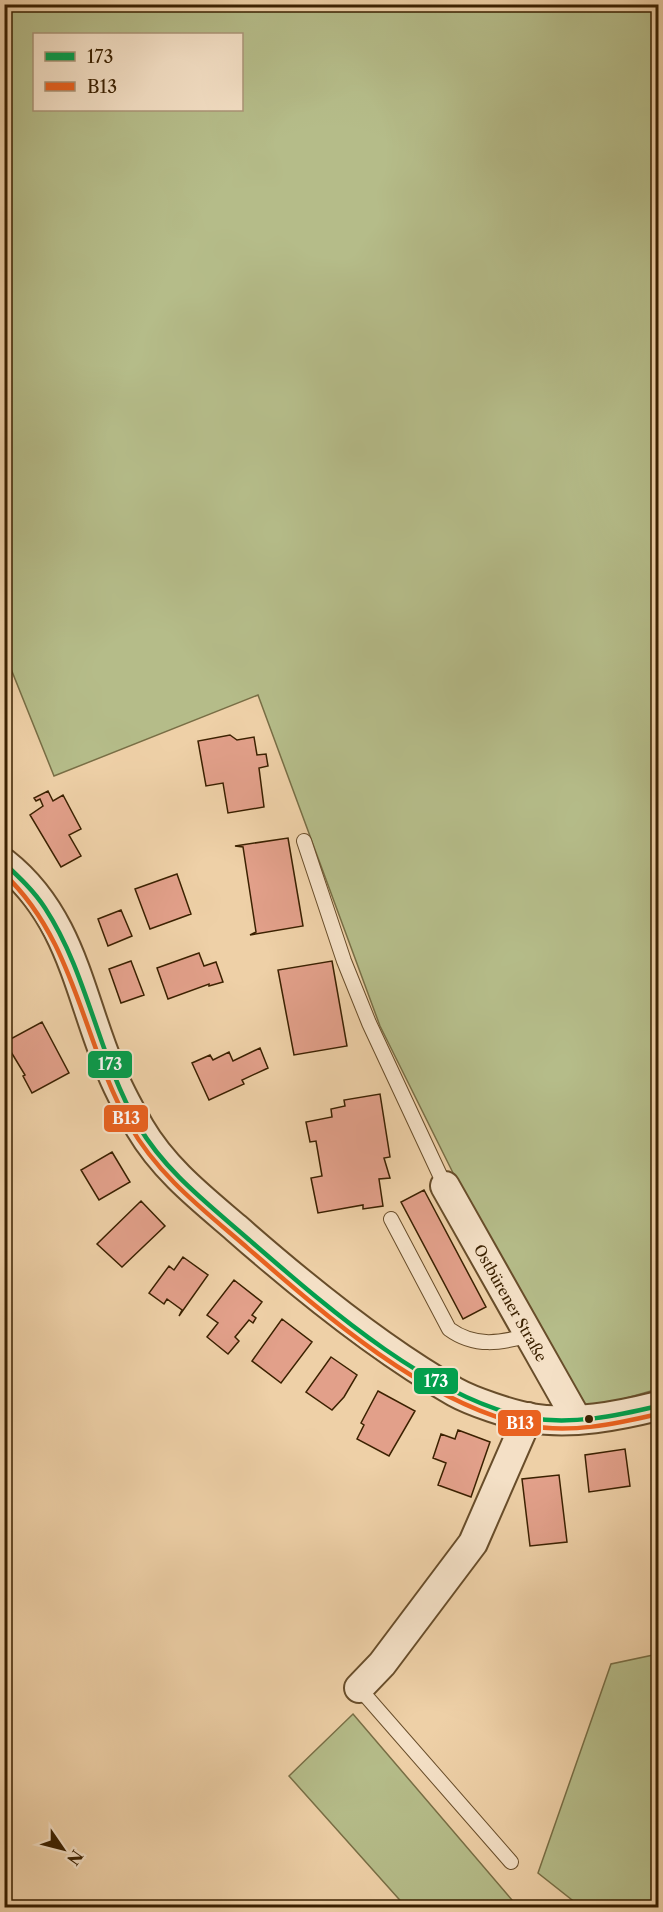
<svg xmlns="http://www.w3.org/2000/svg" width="663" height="1912" font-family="'Libre Caslon Text',serif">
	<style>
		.green { fill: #b5bc89; stroke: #786e45; stroke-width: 1.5; fill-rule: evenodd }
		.building { fill: #e2a08a; stroke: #3b2101; stroke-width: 1.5 }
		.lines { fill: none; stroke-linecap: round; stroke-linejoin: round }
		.lane-casing { stroke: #684d2a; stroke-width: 16 }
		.street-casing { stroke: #684d2a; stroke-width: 32 }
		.lane { stroke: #f4e0c6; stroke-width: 14 }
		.street { stroke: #f4e0c6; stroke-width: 28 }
		.bus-1-casing { stroke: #f4e0c6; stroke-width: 9 }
		.bus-2-casing { stroke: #f4e0c6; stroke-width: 9 }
		.bus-1 { stroke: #039f4d; stroke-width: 4.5 }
		.bus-2 { stroke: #e96220; stroke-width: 4.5 }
		.bus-dot { fill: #3b2101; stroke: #f4e0c6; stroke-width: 2 }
		.labels { text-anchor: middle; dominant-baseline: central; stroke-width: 4.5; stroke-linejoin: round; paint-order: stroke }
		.street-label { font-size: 15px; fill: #3b2101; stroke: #f4e0c6 }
		.line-badge { stroke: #f4e0c6; stroke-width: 2 }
		.badge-label { font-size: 16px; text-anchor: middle; font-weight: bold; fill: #fff }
	</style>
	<rect width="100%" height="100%" fill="#eed0a7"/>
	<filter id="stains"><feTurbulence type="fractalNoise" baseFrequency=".00333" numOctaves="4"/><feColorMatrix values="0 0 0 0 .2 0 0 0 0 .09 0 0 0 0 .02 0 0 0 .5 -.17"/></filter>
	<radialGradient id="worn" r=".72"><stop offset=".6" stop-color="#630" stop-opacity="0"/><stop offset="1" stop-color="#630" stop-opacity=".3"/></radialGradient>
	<path class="green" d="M5,5H658V1389L588,1409L466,1199L380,1026L258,695L54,776L5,654ZM34,34H242V110H34Z
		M658,1654V1907H581L538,1873L611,1664Z
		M353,1714L518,1907H406L289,1776Z"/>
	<path class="building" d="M230,735L237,740L254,737L257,755L266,754L268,766L259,768L264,807L228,813L223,783L206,786L198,741Z
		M48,791L53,801L63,795L81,829L69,835L81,856L61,867L30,815L43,806L40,799L36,801L34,798Z
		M288,838L303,926L250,935L256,932L243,847L235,846Z
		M177,874L191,914L150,929L135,889Z
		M121,910L132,936L108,946L98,919Z
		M199,953L204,966L216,962L223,982L209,986V984L168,999L157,968Z
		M131,961L144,995L121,1003L109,969Z
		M332,961L347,1046L294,1055L278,970Z
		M42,1022L69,1073L32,1093L23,1076L25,1075L5,1042Z
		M260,1048L268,1068L242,1080L244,1084L209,1100L192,1063L210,1055L213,1060L229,1052L233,1061Z
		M380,1094L390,1157L384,1158L390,1178L379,1179L383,1206L363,1209V1205L318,1213L311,1178L322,1176L316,1141L310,1142L306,1122L332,1117L331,1109L345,1106L344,1100Z
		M112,1152L130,1182L99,1200L81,1170Z
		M424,1190L486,1307L463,1319L401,1202Z
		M141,1201L165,1226L122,1267L97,1244Z
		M183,1257L208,1275L179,1316L182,1310L167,1299L164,1304L149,1293L169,1266L174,1270Z
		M234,1280L262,1302L252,1315L256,1318L253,1323L249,1320L235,1337L239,1341L228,1354L207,1337L218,1323L207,1315Z
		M282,1319L312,1342L281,1383L252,1361Z
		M331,1357L357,1375L344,1397L332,1410L306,1392Z
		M378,1391L415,1411L389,1456L357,1439L364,1425L361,1423Z
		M458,1430L490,1442L471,1497L438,1485L446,1463L433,1458L441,1434L455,1439Z
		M625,1449L630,1486L589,1492L585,1455Z
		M559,1475L567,1542L530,1546L522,1479Z"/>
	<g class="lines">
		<defs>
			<path id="lane" d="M304,841L344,961L369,1023L445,1186
				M391,1219L449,1329C475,1348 501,1343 530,1335
				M359,1688L511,1862"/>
			<g id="street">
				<path d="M4,863C70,915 79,993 109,1066C117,1087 129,1109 140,1128C164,1169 201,1198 236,1228C302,1286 379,1349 455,1392C473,1402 510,1414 530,1418C572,1425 618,1416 658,1406"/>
				<path id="s1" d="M445,1186L576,1418"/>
				<path d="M359,1688L382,1664L473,1543L528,1417"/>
			</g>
		</defs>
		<use href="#lane" class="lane-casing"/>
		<use href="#street" class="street-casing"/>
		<use href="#lane" class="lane"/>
		<use href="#street" class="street"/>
		<defs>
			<path id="bus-1" d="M4,863C19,877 34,891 45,908C88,974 98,1056 138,1125C165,1171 207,1203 247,1238C321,1302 431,1400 530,1418C572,1425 616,1416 658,1406"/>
			<path id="bus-2" d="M4,874C75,940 83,1043 129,1124C157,1174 201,1208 243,1244C320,1311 424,1403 526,1425C569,1434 616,1424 658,1414"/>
		</defs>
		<use href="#bus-1" class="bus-1-casing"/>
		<use href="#bus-2" class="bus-2-casing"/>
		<use href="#bus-1" class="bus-1"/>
		<use href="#bus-2" class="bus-2"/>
	</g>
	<circle class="bus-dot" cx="589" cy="1419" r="5"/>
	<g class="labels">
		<g class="street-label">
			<text stroke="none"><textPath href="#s1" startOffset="134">Ostbürener Straße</textPath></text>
		</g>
	</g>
	<g class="line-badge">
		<rect x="87" y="1050" width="46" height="29" rx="6" fill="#039f4d"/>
		<rect x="103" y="1104" width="46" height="29" rx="6" fill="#e96220"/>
		<rect x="413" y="1367" width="46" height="28" rx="6" fill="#039f4d"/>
		<rect x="497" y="1409" width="45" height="28" rx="6" fill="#e96220"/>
	</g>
	<g class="badge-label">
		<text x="110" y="1070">173</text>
		<text x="126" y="1124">B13</text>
		<text x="436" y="1387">173</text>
		<text x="520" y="1429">B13</text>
	</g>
	<rect width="663" height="1912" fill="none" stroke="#eed0a7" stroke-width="24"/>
	<rect x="6" y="6" width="651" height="1900" fill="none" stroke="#3b2101" stroke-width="3"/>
	<rect x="12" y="12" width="639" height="1888" fill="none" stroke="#3b2101" stroke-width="1.5"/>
	<rect x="33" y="33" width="210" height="78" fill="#f4e0c6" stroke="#aa9477" stroke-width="1.5"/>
	<rect x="45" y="52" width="30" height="9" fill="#039f4d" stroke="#aa9477" stroke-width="1.5"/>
	<text x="87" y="63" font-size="18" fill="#3b2101">173</text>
	<rect x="45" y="82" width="30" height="9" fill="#e96220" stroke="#aa9477" stroke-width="1.5"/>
	<text x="87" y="93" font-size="18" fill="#3b2101">B13</text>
	<g transform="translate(63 1849) rotate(125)" stroke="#f4e0c6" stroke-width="4.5" paint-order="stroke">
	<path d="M0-4.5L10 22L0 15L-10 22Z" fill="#3b2101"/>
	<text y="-9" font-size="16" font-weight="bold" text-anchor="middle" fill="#3b2101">N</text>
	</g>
	<rect width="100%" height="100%" filter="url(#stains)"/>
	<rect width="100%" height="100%" fill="url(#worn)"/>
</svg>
